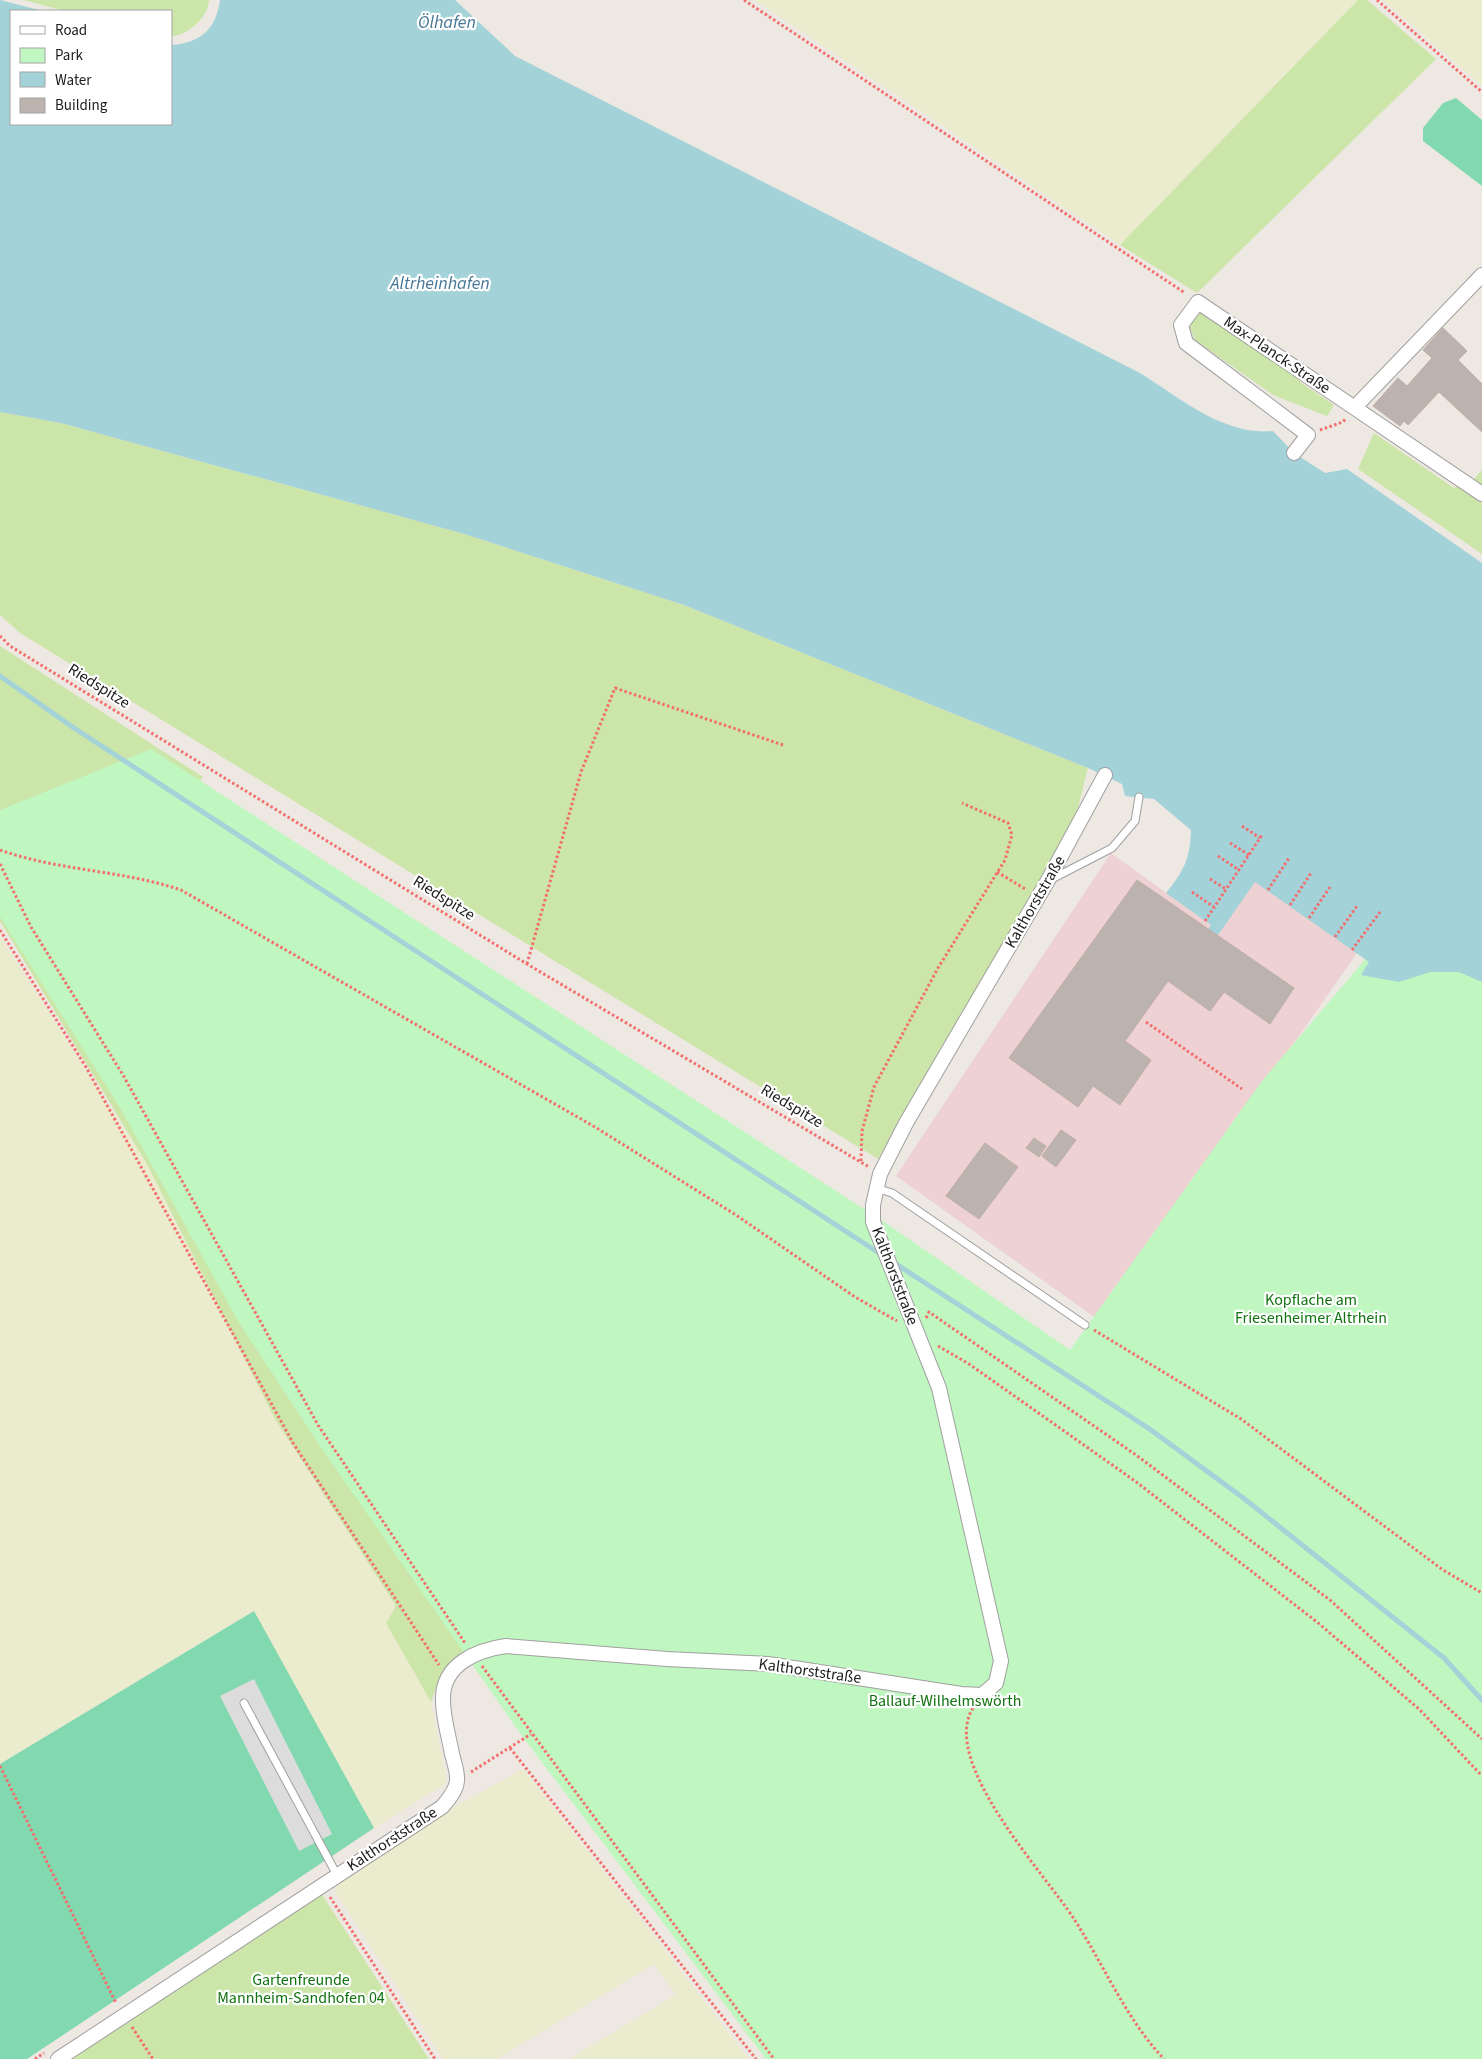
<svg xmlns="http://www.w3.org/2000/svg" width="1482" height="2059" font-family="'Source Sans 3',sans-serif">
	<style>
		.commercial { fill: #edd1d3 }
		.farmland { fill: #ebebcd }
		.grass { fill: #cce5a9 }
		.park { fill: #c0f6bf }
		.pitch { fill: #82d9af }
		.parking { fill: #dcdcdc }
		.water { fill: #a4d2d9 }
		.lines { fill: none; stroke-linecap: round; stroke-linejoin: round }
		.stream { stroke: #a4d2d9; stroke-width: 5 }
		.building { fill: #bdb3ae; stroke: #beada5 }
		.lane-casing { stroke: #a0a0a0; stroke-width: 9 }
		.street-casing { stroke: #a0a0a0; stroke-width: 16 }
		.path { stroke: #f36e6d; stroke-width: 3; stroke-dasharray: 2.5 2.5; stroke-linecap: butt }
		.lane { stroke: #fff; stroke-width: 7 }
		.street { stroke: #fff; stroke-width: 14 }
		.labels { text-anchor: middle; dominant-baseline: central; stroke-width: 4.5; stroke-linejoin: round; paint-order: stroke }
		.street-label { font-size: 16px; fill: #1c1c1c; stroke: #fff }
		.park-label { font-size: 16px; fill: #117310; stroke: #fff }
		.water-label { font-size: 18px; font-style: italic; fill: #477797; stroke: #fff }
	</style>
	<rect width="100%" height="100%" fill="#ede8e2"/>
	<path class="commercial" d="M1111,853L1211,925L1218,935L1254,881L1357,953L1100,1321L896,1176Z"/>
	<path class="farmland" d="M755,0H1358L1120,245Z
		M1383,0H1482V86Z
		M0,936L148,1166L275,1419L396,1607L386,1623L431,1702L447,1783L374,1828L253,1611L0,1764Z
		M523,1769L622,1895L749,2059H569L676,1995L654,1964L497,2059H443L335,1891L337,1885L447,1811Z"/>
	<path class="grass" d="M24,0H209C209,16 187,37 171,36V11H65Z
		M1358,0H1367L1436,59L1197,293L1120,245Z
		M1198,307L1301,379L1300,382L1334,405L1327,416L1273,395L1195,340L1188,323Z
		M0,412L61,423L461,533L684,605L1088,768L1074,823L878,1159L20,633L0,615Z
		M1374,433L1454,488L1474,479L1482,470V554L1358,469Z
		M0,646L203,777L179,811L546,1627L450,1664L440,1676L431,1702L386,1623L396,1606L275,1419L148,1166L0,921Z
		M321,1893L429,2059H66Z"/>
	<path class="park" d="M151,749L884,1222L1070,1350L1262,1081L1379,943L1482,978V2059H766L522,1736L322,1449L238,1321L122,1111L0,917V810Z"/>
	<path class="pitch" d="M1456,98L1482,120V186L1423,141V128L1443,103Z
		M254,1611L374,1828L27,2059H0V1764Z"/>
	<path class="parking" d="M254,1679L332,1834L299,1851L220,1696Z"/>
	<path class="water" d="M0,0L43,11H11V124H171V45C201,43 216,29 220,0H455L515,56L1140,373C1180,398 1224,436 1273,431L1294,453L1325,473L1347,469L1482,563V982L1459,972H1430L1399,982L1361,975L1369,962L1255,882L1218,935L1208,930L1211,925L1166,893C1184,871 1190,859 1191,830L1154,799L1125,796L1122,784L1088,768L684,605L461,533L61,423L0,412Z"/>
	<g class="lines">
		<path class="stream" d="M0,676L74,728L882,1255
			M893,1262L1151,1430L1242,1497L1444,1658L1482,1700"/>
	</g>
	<path class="building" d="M1443,328L1467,351L1458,360L1482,384V432L1439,392L1408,425L1404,421L1400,426L1373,406L1398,378L1407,386L1432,358L1423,350Z
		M1137,880L1294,988L1270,1024L1224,992L1210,1011L1168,981L1125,1041L1151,1060L1120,1105L1093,1086L1078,1107L1009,1058Z
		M1061,1130L1076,1140L1056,1167L1042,1156Z
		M1034,1138L1046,1146L1039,1157L1026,1148Z
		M985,1143L1018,1167L979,1219L946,1196Z"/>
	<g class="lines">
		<defs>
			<path id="lane" d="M1050,880L1112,848L1135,821L1139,797
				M876,1188L892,1193L1085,1325
				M244,1703L337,1875"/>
			<path id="street" d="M1355,407L1482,275
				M1294,453L1308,435L1186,343L1181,325L1198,302L1482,494
				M58,2059L442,1807C448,1800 456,1791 457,1781C458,1773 454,1762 452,1754C449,1737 443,1718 443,1700C442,1665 476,1650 506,1646L667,1659L768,1664L961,1694L982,1695L996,1683L1001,1661L939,1388L873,1222V1205L880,1174L906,1123L1047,882L1105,775"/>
		</defs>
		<use href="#lane" class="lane-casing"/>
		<use href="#street" class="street-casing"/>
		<path class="path" d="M744,0L1185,293
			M1377,0L1482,92
			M1320,430L1343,422L1346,418
			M0,636L10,646L527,964L869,1167
			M1242,826L1260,838
			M1230,843L1249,855
			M0,850C59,871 122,870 181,890L595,1127L736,1215L855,1297L897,1321
			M1218,856L1239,870
			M0,864L31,927L123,1075L318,1425L465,1643
			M997,872L1027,890
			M1210,879L1226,889
			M1268,890L1289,858
			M1192,892L1214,907
			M1290,905L1311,873
			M1309,918L1330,887
			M1205,921L1262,835
			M0,930L86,1067L293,1443L439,1665
			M1335,937L1357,906
			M1352,950L1380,912
			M527,964L581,772L615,688L783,745
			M1146,1022L1242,1089
			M861,1161L862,1131L874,1087L938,968L1005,860L1012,835L1008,823L962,803
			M926,1318L929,1312L1136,1455L1330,1600L1482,1739
			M1094,1330L1241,1419L1443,1570L1482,1593
			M938,1346L969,1364L1135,1481L1317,1622L1419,1709L1482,1776
			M482,1666L774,2059
			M973,1708C939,1762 1046,1875 1074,1919C1104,1965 1126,2019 1164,2059
			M510,1748L756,2059
			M0,1766L116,2003
			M471,1772L531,1734
			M330,1897L435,2059
			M132,2027L153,2059
			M35,2059L44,2053"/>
		<use href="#lane" class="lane"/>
		<use href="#street" class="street"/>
	</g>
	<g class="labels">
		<g class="street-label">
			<text transform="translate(1277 355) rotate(34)">Max-Planck-Straße</text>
			<text transform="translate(99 686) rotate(32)">Riedspitze</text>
			<text transform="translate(444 898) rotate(32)">Riedspitze</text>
			<text transform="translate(1035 902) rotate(-60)">Kalthorststraße</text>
			<text transform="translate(792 1106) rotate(31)">Riedspitze</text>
			<text transform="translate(895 1276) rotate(69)">Kalthorststraße</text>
			<text transform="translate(810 1671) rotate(8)">Kalthorststraße</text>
			<text transform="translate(392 1839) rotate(-33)">Kalthorststraße</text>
		</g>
		<g class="park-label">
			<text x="1311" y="1300">Kopflache am<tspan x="1311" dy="18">Friesenheimer Altrhein</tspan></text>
			<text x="945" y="1701">Ballauf-Wilhelmswörth</text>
			<text x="301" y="1980">Gartenfreunde<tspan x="301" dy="18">Mannheim-Sandhofen 04</tspan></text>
		</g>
		<g class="water-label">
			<text x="447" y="22">Ölhafen</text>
			<text x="440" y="283">Altrheinhafen</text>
		</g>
	</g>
	<rect x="10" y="10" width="162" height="115" fill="#ffffff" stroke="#a4a4a4"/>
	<rect x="20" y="26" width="25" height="8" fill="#ffffff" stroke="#a4a4a4"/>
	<text x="55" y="35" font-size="15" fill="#1c1c1c">Road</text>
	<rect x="20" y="48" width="25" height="15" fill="#c0f6bf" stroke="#a4a4a4"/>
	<text x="55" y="60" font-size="15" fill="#1c1c1c">Park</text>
	<rect x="20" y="72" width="25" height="15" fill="#a4d2d9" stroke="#a4a4a4"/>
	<text x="55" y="85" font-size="15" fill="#1c1c1c">Water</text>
	<rect x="20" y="98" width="25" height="15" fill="#bdb3ae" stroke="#a4a4a4"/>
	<text x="55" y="110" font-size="15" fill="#1c1c1c">Building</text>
</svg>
